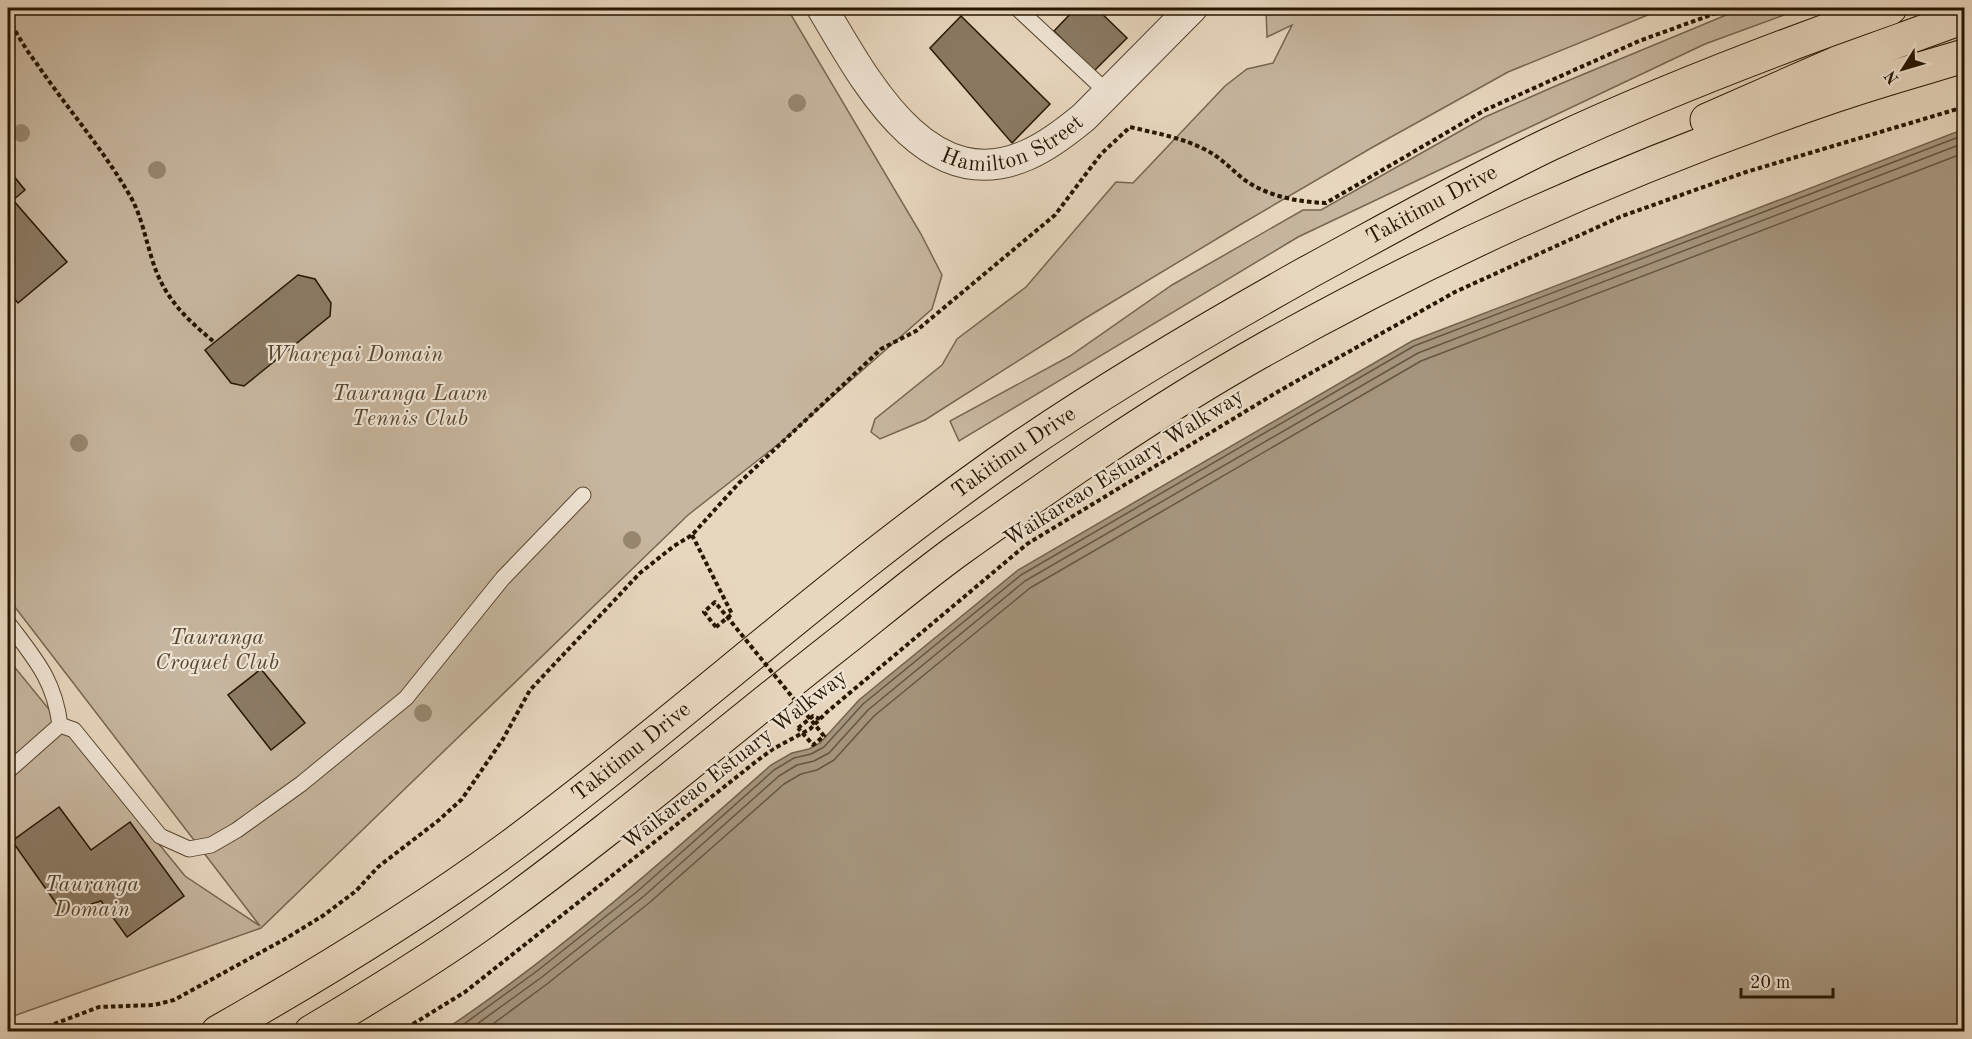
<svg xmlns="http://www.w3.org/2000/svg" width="1972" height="1039" font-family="'Old Standard TT',serif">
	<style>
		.green { fill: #c7b69f; stroke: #776650; stroke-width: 1.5 }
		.water { fill: #a6957e; stroke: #73624c; stroke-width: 1.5 }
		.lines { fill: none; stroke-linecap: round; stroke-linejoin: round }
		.shore { stroke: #665640; stroke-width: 1.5 }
		.building { fill: #8b7a64; stroke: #271601; stroke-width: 1.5 }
		.lane-casing { stroke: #574630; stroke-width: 17 }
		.street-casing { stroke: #574630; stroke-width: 32 }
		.highway-casing { stroke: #271601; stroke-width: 35 }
		.path { stroke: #271601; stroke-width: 4; stroke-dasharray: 4.5 3; stroke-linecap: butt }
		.lane { stroke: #f0e5d5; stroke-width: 15 }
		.street { stroke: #f0e5d5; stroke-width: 30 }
		.highway { stroke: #e8d7bf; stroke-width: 33 }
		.path-bridge { stroke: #271601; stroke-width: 4; stroke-dasharray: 4.5 3; stroke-linecap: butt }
		.tree { fill: #988770 }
		.labels { text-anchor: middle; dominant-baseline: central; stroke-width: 4.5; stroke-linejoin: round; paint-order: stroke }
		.street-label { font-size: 22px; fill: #271601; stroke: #f0e5d5 }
		.park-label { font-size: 22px; font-style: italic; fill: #574630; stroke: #f0e5d5 }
	</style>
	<rect width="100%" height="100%" fill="#e8d7bf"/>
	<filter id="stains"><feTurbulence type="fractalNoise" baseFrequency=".00333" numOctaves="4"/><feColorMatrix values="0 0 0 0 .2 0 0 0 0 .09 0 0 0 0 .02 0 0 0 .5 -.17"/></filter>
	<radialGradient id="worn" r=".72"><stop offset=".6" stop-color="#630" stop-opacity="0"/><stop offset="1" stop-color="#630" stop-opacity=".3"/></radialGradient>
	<path class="green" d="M8,8H787L921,234L942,275L932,309L781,442L688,515L261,928L8,1018V659L185,876L260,926L8,598Z
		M1266,8H1665L1508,72L1373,147L1243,223L1084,319L925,420L880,439L871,432L875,419L942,365L957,339L1026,287L1116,182L1133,183L1225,86L1247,69L1273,63L1292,25L1267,37Z
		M1743,8H1803L1705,44L1298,237L959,441L950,421L1070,356L1172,285L1303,210H1321L1485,117L1560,84Z"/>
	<path class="water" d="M1964,129V1031H443C560,953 665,859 771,765L792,753L809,749L820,743L859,700L1018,570L1412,341Z"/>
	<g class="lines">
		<path class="shore" d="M453,1032L537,971L639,890L774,770L794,758L811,754L824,747L863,704L1021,575L1414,346L1964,135
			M466,1032L542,977L644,896L779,776L797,765L814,761L829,753L868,710L1025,581L1418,353L1964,143
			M482,1032L547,984L649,903L784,784L801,774L817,770L834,760L874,716L1030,588L1421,361L1964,153"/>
	</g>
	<path class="building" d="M1023,8H1043L1033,17Z
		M1076,8H1096L1127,38L1094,71L1054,31Z
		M961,16L1050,104L1012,143L930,48Z
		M8,169L25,190L13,200L67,262L18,303L8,291Z
		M298,275L315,279L331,303L330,316L244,386L231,383L205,350Z
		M261,669L305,723L271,750L228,695Z
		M59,807L91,850L130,822L184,896L127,937L101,901L63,913L12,841Z"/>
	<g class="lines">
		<defs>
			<path id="lane" d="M1017,8L1108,93
				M8,623C35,659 54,679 60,725L74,730L160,836L189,849L211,845L237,830L301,784L406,698L503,578L583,495
				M8,771L60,725"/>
			<g id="street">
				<path id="s1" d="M822,8C864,78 926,200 1027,155C1048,146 1066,132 1084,117L1192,8"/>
			</g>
			<g id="highway">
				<path d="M1707,120L1837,63L1964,17"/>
				<path id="s2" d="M218,1032C320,974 417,915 511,846C683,718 841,571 1018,449C1110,386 1207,329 1305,274C1386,230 1467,184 1550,144C1659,93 1776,48 1890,8"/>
				<path d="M311,1032C370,997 428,962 484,922C610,832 728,730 851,634C886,606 921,577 958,550C1055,481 1154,412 1258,353C1442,249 1635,164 1834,96C1877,81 1921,69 1964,56"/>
			</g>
		</defs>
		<use href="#lane" class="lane-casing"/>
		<use href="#street" class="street-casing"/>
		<use href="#highway" class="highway-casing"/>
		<path class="path" d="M8,18C17,34 26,50 37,64C67,108 102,148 129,194C141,214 145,237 152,259C163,296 184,317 213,341
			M692,535L732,614L716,627
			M798,728L813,716L820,719
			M33,1032L99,1007L154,1005L174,1000L285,939L324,915L356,891L378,867L439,820L462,799L503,739L530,690L640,573L674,546L692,535L739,483L881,349L916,331L1055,215L1101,154L1130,127C1155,133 1179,137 1202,148C1218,155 1229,167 1242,178C1265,196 1298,202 1326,203L1485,110L1639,41L1730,8
			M400,1032L465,992L758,760L773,749L810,729L827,712L1027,544L1279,391L1455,292L1622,216L1746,172L1964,107"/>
		<use href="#lane" class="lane"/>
		<use href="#street" class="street"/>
		<use href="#highway" class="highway"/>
		<path class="path-bridge" d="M716,627L704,612L715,602L824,736L813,745L798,728"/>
	</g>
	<g class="tree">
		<circle cx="797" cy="103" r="9"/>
		<circle cx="21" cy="133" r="9"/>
		<circle cx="157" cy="170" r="9"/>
		<circle cx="79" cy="443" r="9"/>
		<circle cx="632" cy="540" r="9"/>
		<circle cx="423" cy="713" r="9"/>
	</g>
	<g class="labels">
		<g class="street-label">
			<text stroke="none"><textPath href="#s1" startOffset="268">Hamilton Street</textPath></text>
			<text stroke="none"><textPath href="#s2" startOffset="1472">Takitimu Drive</textPath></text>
			<text stroke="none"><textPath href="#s2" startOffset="986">Takitimu Drive</textPath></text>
			<text transform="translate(1124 468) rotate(-32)">Waikareao Estuary Walkway</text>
			<text stroke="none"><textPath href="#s2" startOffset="500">Takitimu Drive</textPath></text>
			<text transform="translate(735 760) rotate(-38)">Waikareao Estuary Walkway</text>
		</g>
		<g class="park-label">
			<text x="354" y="355">Wharepai Domain</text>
			<text x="410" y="394">Tauranga Lawn<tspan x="410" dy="25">Tennis Club</tspan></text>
			<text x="217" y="638">Tauranga<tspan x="217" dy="25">Croquet Club</tspan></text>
			<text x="92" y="885">Tauranga<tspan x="92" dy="25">Domain</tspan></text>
		</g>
	</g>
	<rect width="1972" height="1039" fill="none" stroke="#e8d7bf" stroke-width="30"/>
	<rect x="9" y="9" width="1954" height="1021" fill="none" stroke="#271601" stroke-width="3"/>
	<rect x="15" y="15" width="1942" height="1009" fill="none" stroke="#271601" stroke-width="1.5"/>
	<g transform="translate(1903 69) rotate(233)" stroke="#f0e5d5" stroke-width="4.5" paint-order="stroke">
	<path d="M0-4.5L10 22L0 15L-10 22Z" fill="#271601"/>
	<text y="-9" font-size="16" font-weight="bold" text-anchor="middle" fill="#271601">N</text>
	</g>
	<path d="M1741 988v9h92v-9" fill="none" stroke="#271601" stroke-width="3"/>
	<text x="1750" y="988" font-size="18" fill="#271601" stroke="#f0e5d5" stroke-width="4.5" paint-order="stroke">20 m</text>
	<rect width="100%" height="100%" filter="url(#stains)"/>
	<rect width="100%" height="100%" fill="url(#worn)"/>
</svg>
